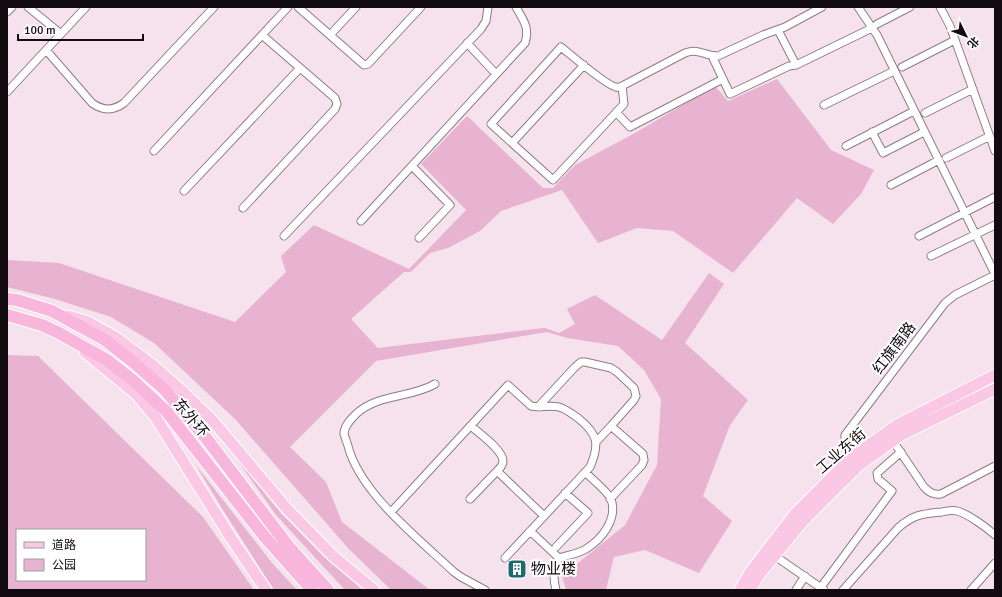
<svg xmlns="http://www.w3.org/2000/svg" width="1002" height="597" font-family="Signika,'Noto Sans SC',sans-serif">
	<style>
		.green { fill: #e7b3d0; fill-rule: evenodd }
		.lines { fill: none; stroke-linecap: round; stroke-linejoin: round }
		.minor-casing { stroke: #8e7c85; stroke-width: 9 }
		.primary-casing { stroke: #fff; stroke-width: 13 }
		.trunk-casing { stroke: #fff; stroke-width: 14 }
		.minor { stroke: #fff; stroke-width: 7 }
		.primary { stroke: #fac8e5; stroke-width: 11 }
		.trunk { stroke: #f8b6dc; stroke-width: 12 }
		.labels { text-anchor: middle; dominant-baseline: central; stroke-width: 4; stroke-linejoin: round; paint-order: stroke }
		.street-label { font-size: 15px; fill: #120c10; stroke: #fff }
		.poi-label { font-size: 15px; fill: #120c10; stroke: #fff; text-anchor: start }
	</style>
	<rect width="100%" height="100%" fill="#f6e2ed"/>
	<path class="green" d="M777,79L831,150L874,170L861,194L833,224L797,198L733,273L673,231L637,228L598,243L562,190L501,211L480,231L448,248L430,253L411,272H404L351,319L378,348L535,329L545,328L559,333L575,324L567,309L595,295L662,340L709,273L724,284L685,343L748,400L730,425L703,496L732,521L699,573L645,550L614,557L606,590H566L562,576L625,525L657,465L661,399L644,370L618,346L567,338L547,332L376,361L290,447L326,482L342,522L430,590H391L348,548L235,419L154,343L111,317L55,299L7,287V260L59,263L235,322L286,272L281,256L314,225L409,269L466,210L421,164L467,116L543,188H553L575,165L635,133L715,86L728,101Z
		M7,355L38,356L203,517L254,590H7ZM17,530H145V580H17Z
		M236,458L280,512L324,557L363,590H345L276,515Z
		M195,464L272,563L297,590H274L223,510Z"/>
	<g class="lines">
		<defs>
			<path id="minor" d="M28,7L61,34
				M298,7L364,65L368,64L421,7
				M858,7L877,35L995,274
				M940,7L950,26L995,151
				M7,12L12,7
				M877,24L910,7
				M778,30L796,65
				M330,35L356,7
				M467,43L496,74
				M46,50L92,103C103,111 113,111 124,103L214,7
				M712,56L730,94L789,66L796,65L872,28
				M902,67L955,40
				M622,86L624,104L553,180L491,124L561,47C571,55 607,86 616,87C619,88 619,87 622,86L685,53C700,48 704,56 718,56L763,35L785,27L822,7
				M7,92L86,7
				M824,105L894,71
				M616,112L630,127L723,79
				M925,113L973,89
				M872,132L883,153L924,132
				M512,143L584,65
				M846,146L914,111
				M154,151L288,7
				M946,158L990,136
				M412,166L450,205L419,238
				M891,185L939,160
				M184,191L300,68
				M243,208L335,109L337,104L335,98L262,35
				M361,221L525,43C530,27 523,20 516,7
				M284,236L481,29L486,21L488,7
				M919,236L995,197
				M931,256L995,225
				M435,384C411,398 377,394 356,414C351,419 344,426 344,434C345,438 347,442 348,446C360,493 419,539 454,572L461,577L485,590
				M538,407L575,367L581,362H585L611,368L617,372L634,388L636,396L634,400L611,426
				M597,441L611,426L643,454L644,460L642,465L610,499
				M893,441L924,487C930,493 934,495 941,494L995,466
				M852,457L845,443V435L945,303L955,295L995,275
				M497,471L544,516
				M470,499L499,469C501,467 503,464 503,461C503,450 479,433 471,426
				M391,512L508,385L531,406C540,408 549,405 559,407C566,409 572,414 578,418C598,434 600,444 590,467L505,558
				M530,531L559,558
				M556,547L588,513L565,493
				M775,556L824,590
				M821,587L892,491L878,479L877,473L901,452
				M556,590C553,578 553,569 559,558C568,555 578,554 586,549C602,539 618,519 611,499C607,491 592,479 585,472
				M796,590L805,576
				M843,590L898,528C914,514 922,514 942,512C946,511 953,510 957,511C968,514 986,527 995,535
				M971,590L995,563"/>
			<path id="primary" d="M68,316L88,322L115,337L155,367L181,390L213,421L287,509L334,557L374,590
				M85,352L137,395L156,418L231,538L266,590
				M740,590L751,571L795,514L852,457L897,425L995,375
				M750,590L759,575L803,521L858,466L901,435L995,389"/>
			<path id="trunk" d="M7,299L17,300L52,311L105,340L133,362L165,390L206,438L289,547L328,590
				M7,315L42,325L59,333L107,360L134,381L167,412L264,536L312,590"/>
		</defs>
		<use href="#minor" class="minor-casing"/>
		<use href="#primary" class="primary-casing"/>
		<use href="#trunk" class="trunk-casing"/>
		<use href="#minor" class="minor"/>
		<use href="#primary" class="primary"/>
		<use href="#trunk" class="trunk"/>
	</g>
	<defs>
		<symbol id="building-square" viewBox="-11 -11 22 22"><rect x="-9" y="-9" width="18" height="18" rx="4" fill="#1d696f" stroke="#fff"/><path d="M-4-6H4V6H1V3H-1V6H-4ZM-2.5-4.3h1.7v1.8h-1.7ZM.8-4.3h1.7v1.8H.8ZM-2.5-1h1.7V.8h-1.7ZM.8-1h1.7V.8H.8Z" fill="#fff"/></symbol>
	</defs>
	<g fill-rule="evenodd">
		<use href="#building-square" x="506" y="558" width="22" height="22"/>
	</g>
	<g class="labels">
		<g class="street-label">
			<text transform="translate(894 348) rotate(-53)">红旗南路</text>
			<text transform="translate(191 418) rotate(50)">东外环</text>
			<text transform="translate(841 451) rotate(-41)">工业东街</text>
		</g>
		<g class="poi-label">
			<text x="531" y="569">物业楼</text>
		</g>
	</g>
	<rect width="1002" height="597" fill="none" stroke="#120c10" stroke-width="16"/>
	<rect x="16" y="529" width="130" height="52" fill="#ffffff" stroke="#a09e9f"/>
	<rect x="24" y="542" width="20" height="6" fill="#fac8e5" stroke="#a09e9f"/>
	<text x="52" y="549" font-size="12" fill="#120c10">道路</text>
	<rect x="24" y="559" width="20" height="12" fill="#e7b3d0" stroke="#a09e9f"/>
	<text x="52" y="569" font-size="12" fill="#120c10">公园</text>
	<g transform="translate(966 36) rotate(133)" stroke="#ffffff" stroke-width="3" paint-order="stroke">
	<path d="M0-3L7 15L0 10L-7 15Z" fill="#120c10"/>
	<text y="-6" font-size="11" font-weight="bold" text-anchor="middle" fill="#120c10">北</text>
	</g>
	<path d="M18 34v6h125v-6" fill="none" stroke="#120c10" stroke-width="2"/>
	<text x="24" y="34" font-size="12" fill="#120c10" stroke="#ffffff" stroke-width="3" paint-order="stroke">100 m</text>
</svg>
